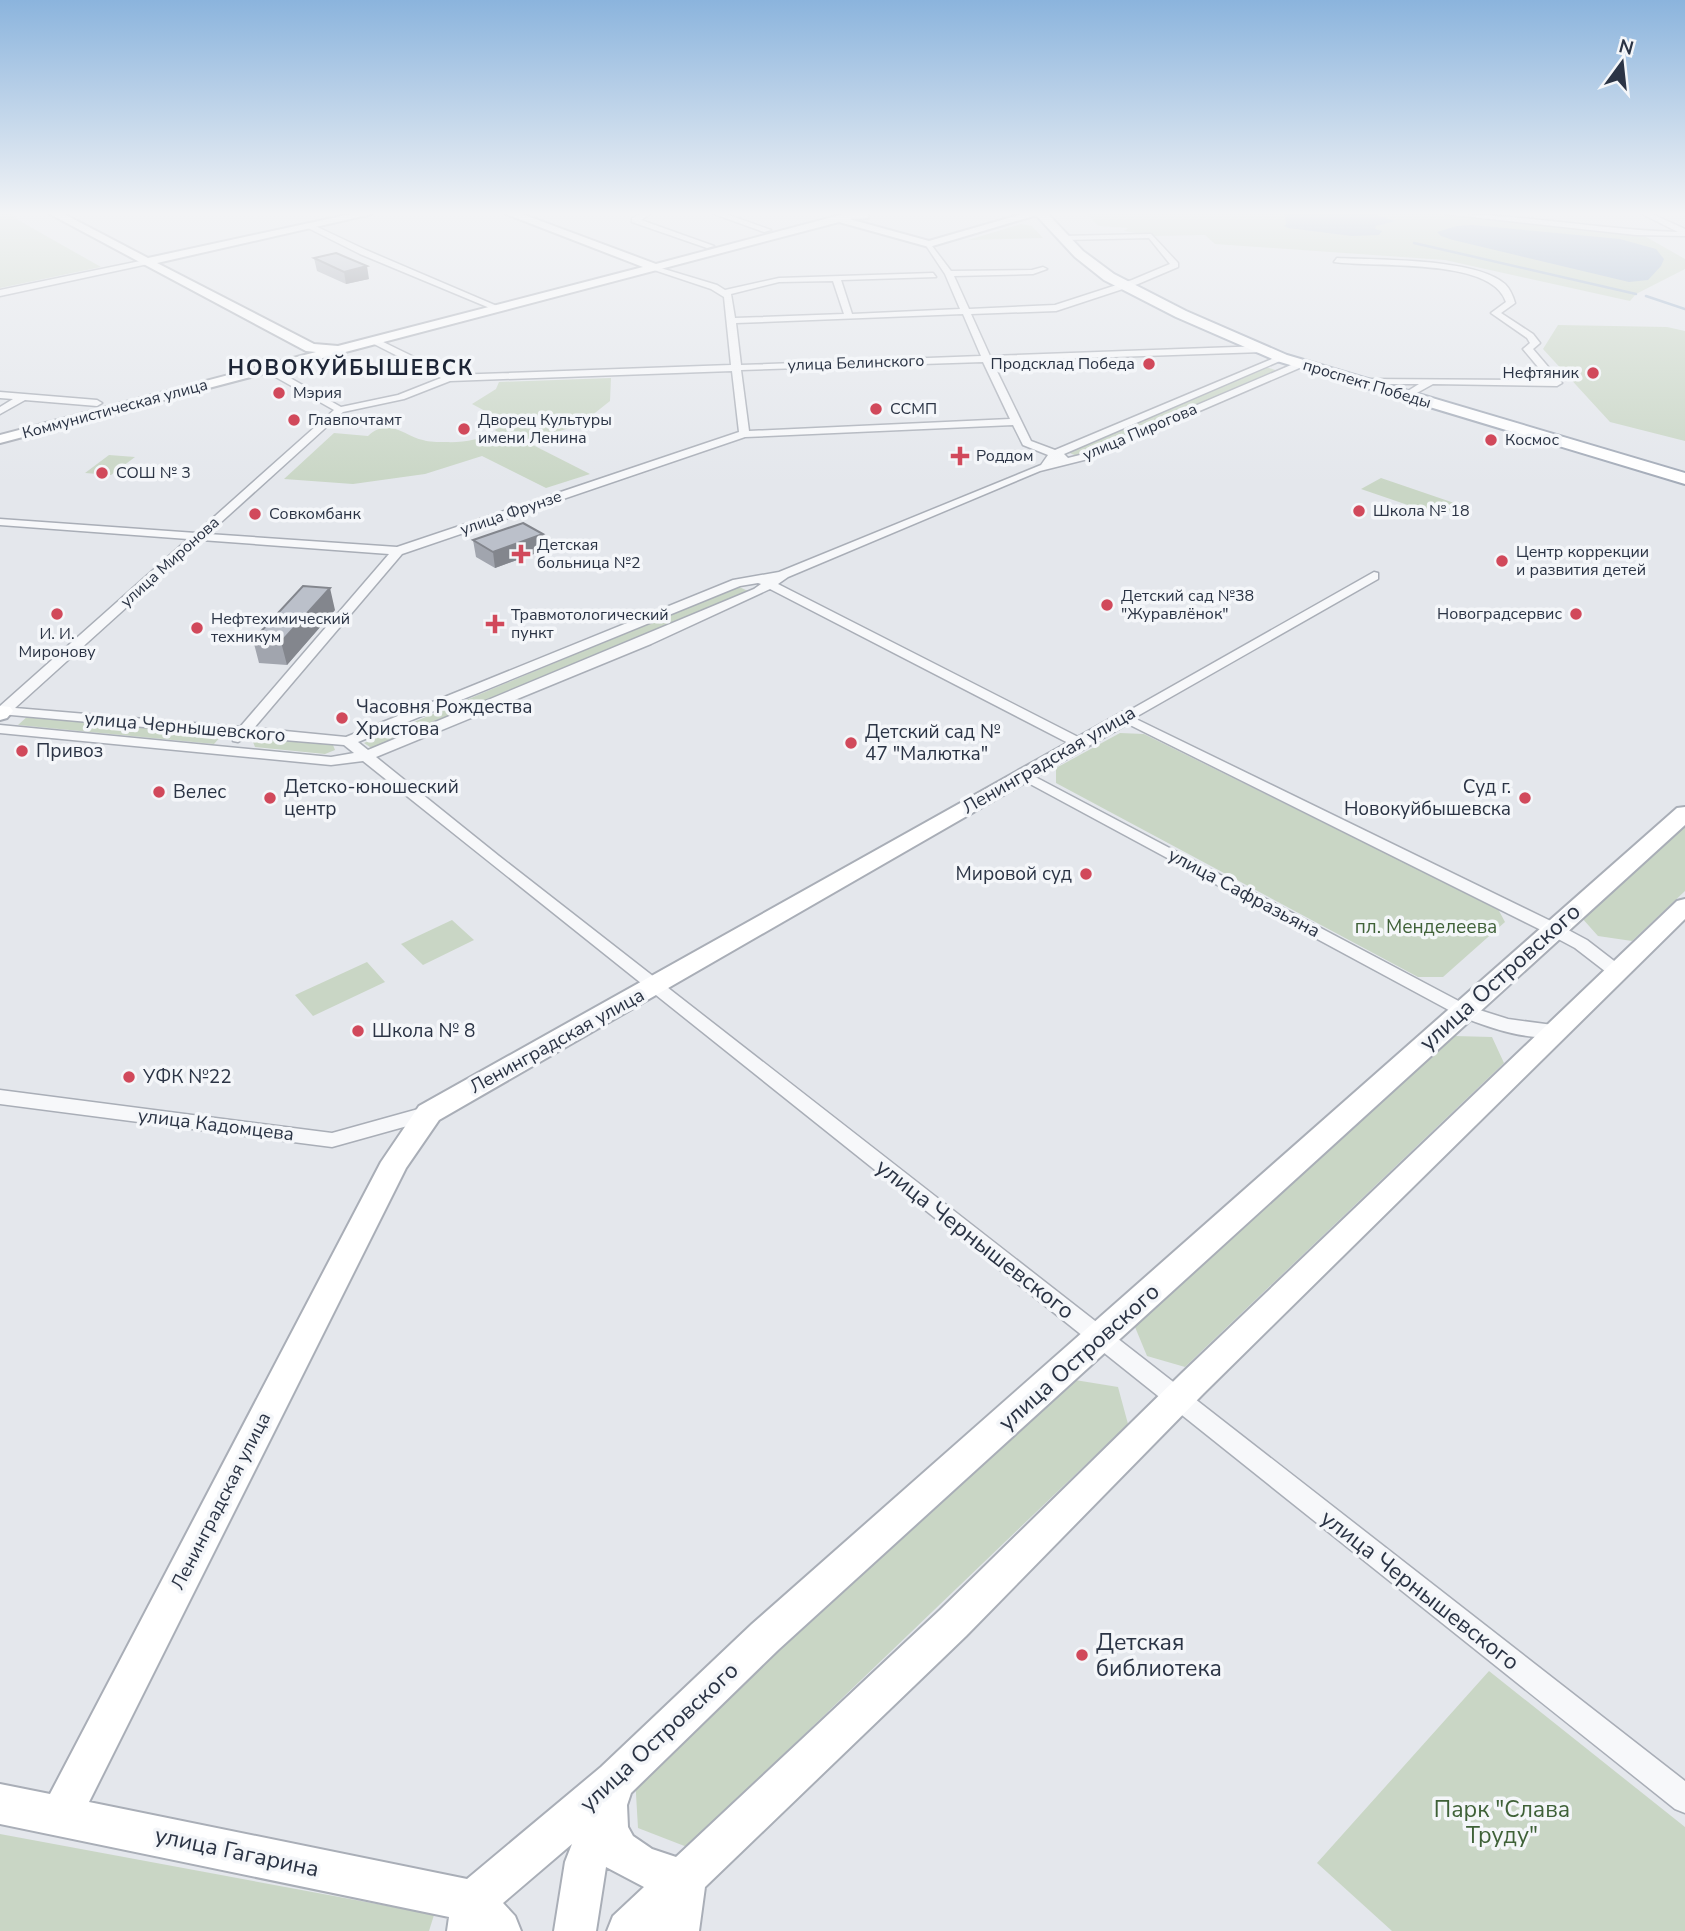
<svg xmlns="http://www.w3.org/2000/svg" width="1685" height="1931" font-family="'Nunito Sans',sans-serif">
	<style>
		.green { fill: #c9d6c5 }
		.water { fill: #9fb4cc }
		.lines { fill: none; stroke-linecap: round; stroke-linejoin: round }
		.stream { stroke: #9fb4cc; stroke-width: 2.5 }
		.street-casing { stroke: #a9aeb7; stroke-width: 3 }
		.secondary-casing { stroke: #a9aeb7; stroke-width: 4 }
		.primary-casing { stroke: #a3abb8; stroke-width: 4 }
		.street { fill: #f7f8fa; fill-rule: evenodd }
		.secondary { fill: #fff; fill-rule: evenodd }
		.primary { fill: #fff; fill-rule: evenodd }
		.wall { fill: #a1a5ae }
		.shaded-wall { fill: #83868d }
		.building { fill: #bbc0ca; stroke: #83868d; stroke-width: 2 }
		.poi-dot { fill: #d1495b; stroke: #f4f6f9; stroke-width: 2.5 }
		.labels { text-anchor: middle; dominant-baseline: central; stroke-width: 7; stroke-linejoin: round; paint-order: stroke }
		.far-street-label { font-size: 16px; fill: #2b3445; stroke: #f4f6f9 }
		.far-poi-label { font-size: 16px; fill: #2b3445; stroke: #f4f6f9; text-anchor: start }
		.poi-label { font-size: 19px; fill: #2b3445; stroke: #f4f6f9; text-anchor: start }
		.street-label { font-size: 19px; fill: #2b3445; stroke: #f4f6f9 }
		.park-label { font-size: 19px; fill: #3f6138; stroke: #f4f6f9 }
		.far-district-label { font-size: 21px; font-weight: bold; letter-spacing: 2px; fill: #1d2536; stroke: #f4f6f9 }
		.near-street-label { font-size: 23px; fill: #2b3445; stroke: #f4f6f9 }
		.near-poi-label { font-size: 23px; fill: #2b3445; stroke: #f4f6f9; text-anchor: start }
		.near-park-label { font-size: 23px; fill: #3f6138; stroke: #f4f6f9 }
	</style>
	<rect width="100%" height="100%" fill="#e4e7ec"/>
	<path class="green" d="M0,214H13L18,220L101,267L0,288Z
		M1087,214H1440L1641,234L1685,259V269L1636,294L1630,301L1445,260L1215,244L1205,235L1154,236L1124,231L1128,228L1099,226Z
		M1021,224L1032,226L1043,238L968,240Z
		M1558,325L1667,327L1685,331V441L1610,422L1543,349Z
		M1266,367L1278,371L1079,457L1065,451Z
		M611,378L610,401L581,424L527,442L590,474L546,488L482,456L425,474L353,484L284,479L334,433L368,436C389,416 406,437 423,440C429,442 438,442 445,442C464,443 479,439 498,433L495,430L503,424L502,420L472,404L496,389L499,382Z
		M109,455L135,457L111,475L85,473Z
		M1381,478L1460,505L1440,516L1361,489Z
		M737,586L748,591L373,749L364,743Z
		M29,715L223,734L214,744L18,725Z
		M1120,733L1144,734L1498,909L1505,922L1443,977H1418L1056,783V768Z
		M262,738L333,745L335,750L325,754L255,747L253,742Z
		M1685,825V891L1632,941L1598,936L1581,917Z
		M452,920L474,940L423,965L401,944Z
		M367,962L385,982L313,1016L295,995Z
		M1454,1036L1492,1037L1504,1063L1185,1367L1147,1356L1135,1327Z
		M1075,1380L1118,1387L1128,1424L687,1847L638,1828L635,1777Z
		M1489,1671L1685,1827V1931H1392L1317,1863Z
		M0,1834L415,1911L434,1915L429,1931H0Z"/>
	<path class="water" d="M1285,214H1374L1395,221L1376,226L1375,229L1382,231L1379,235L1352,236L1288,228L1284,226L1286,224Z
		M1472,225L1620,239L1656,249L1664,259L1661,266L1648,280L1629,282L1453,240L1441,236L1437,232L1457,226Z"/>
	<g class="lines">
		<path class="stream" d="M1414,243L1636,294
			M1646,296L1685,309"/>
		<defs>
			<path id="street" d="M641,214H650L641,220L714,246L707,248L632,222V218Z
				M714,214H726L771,230L764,232Z
				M1445,214C1523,214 1600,230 1678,232L1642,214H1652L1685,229V236L1636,235Z
				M311,224L366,250L504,309L497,311L360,254L308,228Z
				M1151,234L1178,263V267L1138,284L1056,311L971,314L990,356L1263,346L1268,349L1263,352L992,361L1031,441L1055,450L1279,356L1287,358L1064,454L1068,458L1080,455L1298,362H1304V366L1088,459L1040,471L788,577L778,584L1084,740L1086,743L1084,746H1074L770,589L651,644L376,757L499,856L1685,1781V1813L1675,1809L363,761L331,765L0,733V725L331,757L354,753L344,745L247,737L238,742L233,741V735L0,714V706L188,539L0,525V519L196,533L334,410L265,371V367H271L341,407L398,395L441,378L372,343V339L375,338L451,375L731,365L724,297L711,289L654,270V266L717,285L725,290L779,278L933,273L936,277L841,280L852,314L960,309L945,274L925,244L929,242L951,271L1032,270L1043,267L1047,269L1033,274L954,276L969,309L1055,305L1132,280L1170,264L1149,238L1065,240L1062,236ZM833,281L844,314L735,318L731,294L779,282ZM963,314L981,356L741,365L736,323ZM983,362L1010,419L749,431L741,370ZM732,371L739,432L397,547L208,534L343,412L404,399L450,381ZM1013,425L1023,445L1048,455L1041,465L779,572L733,580L346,737L254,728L402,554L745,437ZM201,540L389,554L240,727L15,708ZM758,583L761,584L754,589L368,750L358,742L740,586Z
				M1337,258C1376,260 1476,258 1505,284C1510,289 1513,296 1515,303L1501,313L1533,334L1540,343L1533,349L1562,383L1557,386L1433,384L1406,399L1401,396L1403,394L1419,384H1358L1356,382L1361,379L1549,380L1523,349L1530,343L1527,338L1491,313L1506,302C1492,257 1374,268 1334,262Z
				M145,260L148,264L0,296V290Z
				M0,392L97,400L102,403L97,406L25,400L0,414V407L13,399L0,398Z
				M1374,572L1378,573V579L1134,718L1559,925L1587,940L1622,967L1625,971L1622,975H1610L1575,948L1547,933L1116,718Z
				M1024,771L1470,1007L1508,1019L1553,1025L1559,1027L1562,1031L1559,1035C1531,1043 1484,1026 1458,1015L1019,778L1017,775L1019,772Z
				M0,1090L332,1133L429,1106L436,1108L439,1113L436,1118L332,1147L0,1104Z"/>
			<path id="secondary" d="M50,214H64L148,258L351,214H372L157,263L314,344L338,346L643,267L506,214H522L656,264L844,214H868V218L849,219L929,241L1022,214H1040L929,247L839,222L0,443V435L316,352L306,351Z
				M0,706L10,707L13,711L7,718L0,720Z
				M1123,712L1130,714L1133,718L1130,722L439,1120L406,1168L89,1802L467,1879L601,1767L752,1624L1677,808L1685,807V825L778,1650L631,1793L627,1805L628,1827L633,1836L652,1849L676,1857L940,1610L1182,1373L1677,901L1685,899V919L1204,1393L966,1636L705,1887L699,1931H607L613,1916L644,1887L606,1867L596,1931H554L565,1862L572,1844L503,1903L515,1916L521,1931H447L449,1917L0,1824V1784L50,1794L381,1162L419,1106Z"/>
			<path id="primary" d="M1035,214H1048L1083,251L1114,274L1186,311L1287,355L1685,473V484L1277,361L1176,317L1104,280L1075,257Z"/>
		</defs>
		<use href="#street" class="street-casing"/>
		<use href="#secondary" class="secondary-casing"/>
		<use href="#primary" class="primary-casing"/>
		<use href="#street" class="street"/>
		<use href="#secondary" class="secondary"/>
		<use href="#primary" class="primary"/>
	</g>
	<path class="wall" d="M314,258L369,279L346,284L317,271Z
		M543,534L545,550L495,568L476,557L473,540Z
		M335,610L287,665L259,663L253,640Z"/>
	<path class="shaded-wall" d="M367,266L369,279L346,284L344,272Z
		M543,534L545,550L495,568L493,552Z
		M330,588L335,610L287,665L281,642Z"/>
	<path class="building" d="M336,253L367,266L344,272L314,258Z
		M523,523L543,534L493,552L473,540Z
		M303,586L330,588L281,642L253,640Z"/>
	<linearGradient id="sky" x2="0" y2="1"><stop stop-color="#8bb4dd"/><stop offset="0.44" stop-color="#f3f4f6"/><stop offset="1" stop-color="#f3f4f6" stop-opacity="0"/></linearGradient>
	<rect width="1685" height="485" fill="url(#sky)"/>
	<g class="poi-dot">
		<circle cx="1149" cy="364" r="7"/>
		<circle cx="1593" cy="373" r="7"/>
		<circle cx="279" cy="393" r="7"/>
		<circle cx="876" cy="409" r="7"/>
		<circle cx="294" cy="420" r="7"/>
		<circle cx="464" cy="429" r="7"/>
		<circle cx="1491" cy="440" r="7"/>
		<path d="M956.5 445.5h7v7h7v7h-7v7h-7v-7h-7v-7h7z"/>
		<circle cx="102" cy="473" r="7"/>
		<circle cx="1359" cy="511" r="7"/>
		<circle cx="255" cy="514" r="7"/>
		<path d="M517.5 543.5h7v7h7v7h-7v7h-7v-7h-7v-7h7z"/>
		<circle cx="1502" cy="561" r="7"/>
		<circle cx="1107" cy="605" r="7"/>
		<circle cx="57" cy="614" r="7"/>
		<circle cx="1576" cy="614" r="7"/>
		<path d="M491.5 613.5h7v7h7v7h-7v7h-7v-7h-7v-7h7z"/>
		<circle cx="197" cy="628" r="7"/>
		<circle cx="342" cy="718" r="7"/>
		<circle cx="851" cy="743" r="7"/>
		<circle cx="22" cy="751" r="7"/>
		<circle cx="159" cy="792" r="7"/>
		<circle cx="270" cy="798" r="7"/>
		<circle cx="1525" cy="798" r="7"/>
		<circle cx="1086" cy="874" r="7"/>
		<circle cx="358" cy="1031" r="7"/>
		<circle cx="129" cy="1077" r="7"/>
		<circle cx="1082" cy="1655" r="7"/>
	</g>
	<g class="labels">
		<g class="far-street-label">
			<text transform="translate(856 363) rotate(-2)">улица Белинского</text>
			<text transform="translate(1367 384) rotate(17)">проспект Победы</text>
			<text transform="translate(115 409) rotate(-15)">Коммунистическая улица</text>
			<text transform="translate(1140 432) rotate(-23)">улица Пирогова</text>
			<text transform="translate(511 513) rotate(-19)">улица Фрунзе</text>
			<text transform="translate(170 562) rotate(-42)">улица Миронова</text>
		</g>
		<g class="far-poi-label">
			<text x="1135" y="364" text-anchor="end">Продсклад Победа</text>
			<text x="1579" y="373" text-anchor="end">Нефтяник</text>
			<text x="293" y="393">Мэрия</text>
			<text x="890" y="409">ССМП</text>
			<text x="308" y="420">Главпочтамт</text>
			<text x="478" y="420">Дворец Культуры<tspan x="478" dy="18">имени Ленина</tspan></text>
			<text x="1505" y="440">Космос</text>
			<text x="976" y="456">Роддом</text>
			<text x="116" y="473">СОШ № 3</text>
			<text x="1373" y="511">Школа № 18</text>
			<text x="269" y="514">Совкомбанк</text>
			<text x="537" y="545">Детская<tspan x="537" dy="18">больница №2</tspan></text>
			<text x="1516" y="552">Центр коррекции<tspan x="1516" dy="18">и развития детей</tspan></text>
			<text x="1121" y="596">Детский сад №38<tspan x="1121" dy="18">"Журавлёнок"</tspan></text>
			<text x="1562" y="614" text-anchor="end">Новоградсервис</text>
			<text x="511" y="615">Травмотологический<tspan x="511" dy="18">пункт</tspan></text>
			<text x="211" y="619">Нефтехимический<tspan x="211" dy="18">техникум</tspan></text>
			<text x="57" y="634" text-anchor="middle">И. И.<tspan x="57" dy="18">Миронову</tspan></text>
		</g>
		<g class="poi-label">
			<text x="356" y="707">Часовня Рождества<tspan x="356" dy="22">Христова</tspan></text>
			<text x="865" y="732">Детский сад №<tspan x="865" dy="22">47 "Малютка"</tspan></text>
			<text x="36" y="751">Привоз</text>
			<text x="284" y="787">Детско-юношеский<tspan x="284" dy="22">центр</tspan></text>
			<text x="1511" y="787" text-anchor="end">Суд г.<tspan x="1511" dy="22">Новокуйбышевска</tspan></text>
			<text x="173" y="792">Велес</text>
			<text x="1072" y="874" text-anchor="end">Мировой суд</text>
			<text x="372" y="1031">Школа № 8</text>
			<text x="143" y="1077">УФК №22</text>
		</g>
		<g class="street-label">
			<text transform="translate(185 727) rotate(5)">улица Чернышевского</text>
			<text transform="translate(1049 760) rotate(-30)">Ленинградская улица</text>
			<text transform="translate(1244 893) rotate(28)">улица Сафразьяна</text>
			<text transform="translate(557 1041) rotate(-29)">Ленинградская улица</text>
			<text transform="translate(216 1125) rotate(7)">улица Кадомцева</text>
			<text transform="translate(221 1501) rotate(-63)">Ленинградская улица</text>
		</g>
		<g class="park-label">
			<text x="1426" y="927">пл. Менделеева</text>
		</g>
		<g class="far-district-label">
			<text x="351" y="368">НОВОКУЙБЫШЕВСК</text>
		</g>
		<g class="near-street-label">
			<text transform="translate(1500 977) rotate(-42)">улица Островского</text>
			<text transform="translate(975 1239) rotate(38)">улица Чернышевского</text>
			<text transform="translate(1079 1357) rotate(-42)">улица Островского</text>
			<text transform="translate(1420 1590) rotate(38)">улица Чернышевского</text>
			<text transform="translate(659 1737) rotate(-43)">улица Островского</text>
			<text transform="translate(237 1852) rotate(12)">улица Гагарина</text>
		</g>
		<g class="near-poi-label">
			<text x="1096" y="1642">Детская<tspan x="1096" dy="26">библиотека</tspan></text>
		</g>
		<g class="near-park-label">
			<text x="1502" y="1809">Парк "Слава<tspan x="1502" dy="26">Труду"</tspan></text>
		</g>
	</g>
	<g transform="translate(1622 63) rotate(15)" stroke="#f4f6f9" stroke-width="5" paint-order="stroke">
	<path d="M0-5L12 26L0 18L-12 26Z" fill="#2b3445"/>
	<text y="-10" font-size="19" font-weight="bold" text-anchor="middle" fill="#2b3445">N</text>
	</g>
</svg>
